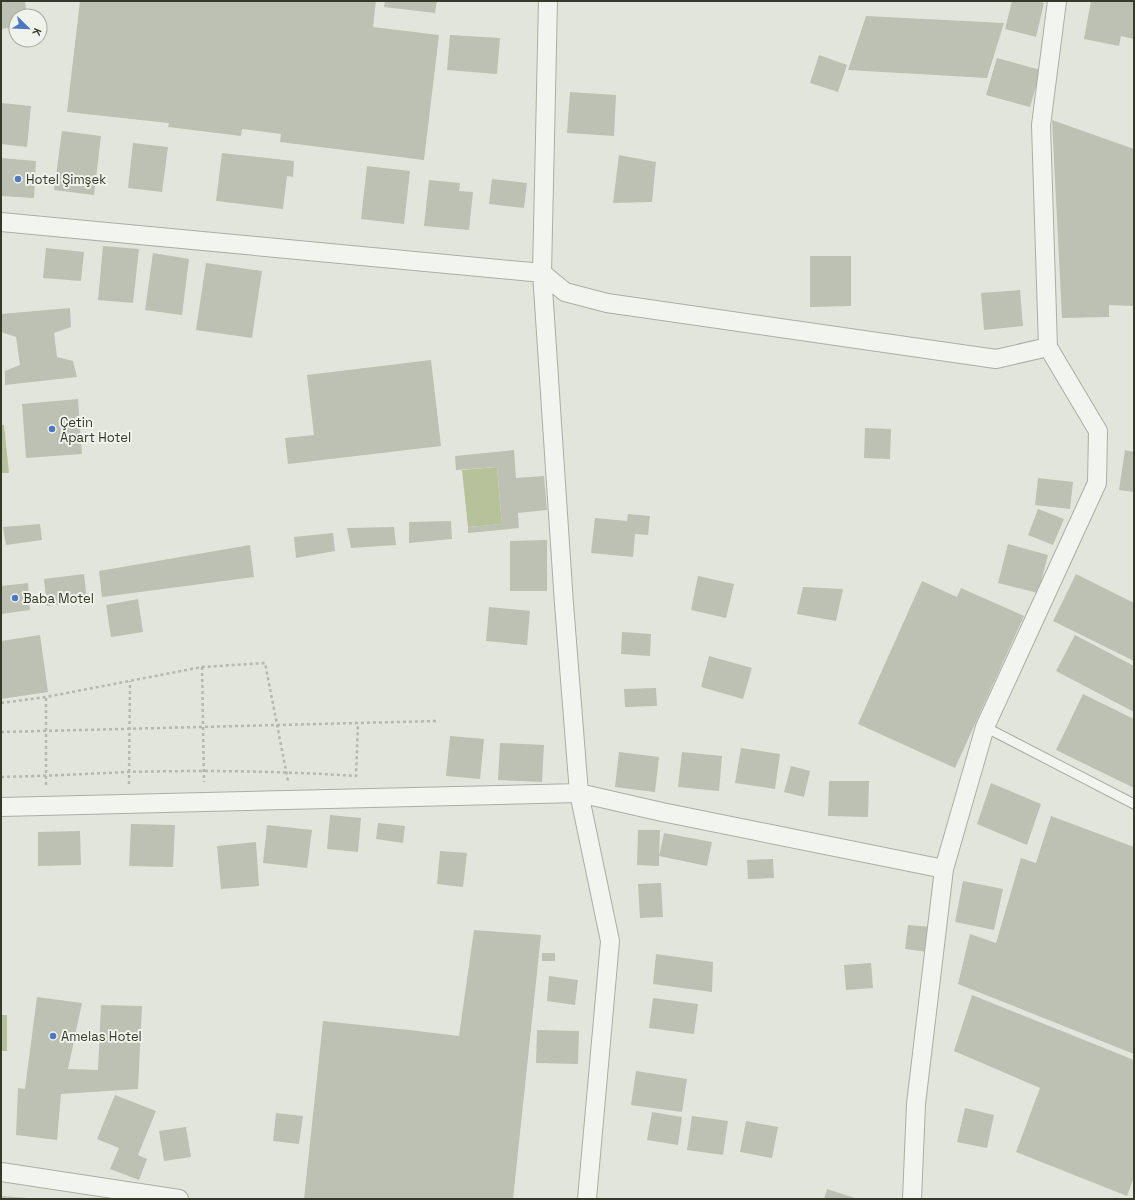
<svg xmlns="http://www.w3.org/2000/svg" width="1135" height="1200" font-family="'Space Grotesk',sans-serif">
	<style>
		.water { fill: #b7c29a }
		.building { fill: #bcc1b4 }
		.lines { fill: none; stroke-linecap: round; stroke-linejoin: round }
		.lane-casing { stroke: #aaaea2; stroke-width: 11 }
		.street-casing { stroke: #aaaea2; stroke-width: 20 }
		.path { stroke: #b5b8af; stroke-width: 2.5; stroke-dasharray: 3 3; stroke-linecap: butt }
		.lane { stroke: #f2f4ef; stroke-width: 9 }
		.street { stroke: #f2f4ef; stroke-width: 18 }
		.poi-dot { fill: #4c79c0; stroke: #f0f3eb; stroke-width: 1.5 }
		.labels { text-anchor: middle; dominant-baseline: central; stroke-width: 4; stroke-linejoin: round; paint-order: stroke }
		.poi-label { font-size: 13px; fill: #333a28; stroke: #f0f3eb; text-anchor: start }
	</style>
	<rect width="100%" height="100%" fill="#e2e5dc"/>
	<path class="water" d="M1,425H4L9,473H1Z
		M497,467L502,524L468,527L462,470Z
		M1,1015H7V1051H1Z"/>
	<path class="building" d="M1,1H25L27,16H16V27L1,29Z
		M80,1H376L373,27L439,35L424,160L280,142L281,134L242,129L241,136L168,127L169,123L67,112Z
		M385,1H437L435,13L384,7Z
		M1012,1H1037L1044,3L1036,37L1005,29Z
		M1091,1H1134V39L1121,36L1119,46L1084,39Z
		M866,16L1004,23L987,78L848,70Z
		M450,35L500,38L497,74L447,70Z
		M819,55L847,65L838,92L810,83Z
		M997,58L1041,70L1030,107L986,95Z
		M570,92L616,95L614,136L567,133Z
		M1,103L31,106L27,147L1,144Z
		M1052,120L1134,149V306L1109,305V317L1062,318Z
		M62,131L101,136L94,195L54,190Z
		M133,143L168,147L162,192L128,188Z
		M222,153L294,161L293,177L287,176L283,209L216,201Z
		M619,155L656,162L652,202L613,203Z
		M1,158L36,161L34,198L1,196Z
		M367,166L410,171L404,224L361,219Z
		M492,179L527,183L524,208L489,204Z
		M429,180L460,183L459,191L473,192L469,230L424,226Z
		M103,246L139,249L133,303L98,300Z
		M46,248L84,252L81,281L43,278Z
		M153,253L189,259L182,315L145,310Z
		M810,256H851V306L810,307Z
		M206,263L262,271L252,338L196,330Z
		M1020,290L1023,326L984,330L981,293Z
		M70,308L71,327L54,333L57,357L73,361L77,377L5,385V371L20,365L16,337L1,332V314Z
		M431,360L441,446L288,464L285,438L314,435L307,375Z
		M78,399L82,454L26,458L22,404Z
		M865,428L891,429L890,459L864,458Z
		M514,450L516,478L544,476L547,510L518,513L519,528L468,533V527L502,524L497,467L456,470L455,456Z
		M1125,450L1134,452V492L1119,490Z
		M1038,478L1073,482L1070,509L1035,505Z
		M1038,509L1064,519L1053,545L1028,535Z
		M628,514L650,516L648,535L635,534L633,557L591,553L595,518L627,521Z
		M451,521L452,539L409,543V522Z
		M40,524L42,540L6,545L3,527Z
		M394,527L396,545L351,548L347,528Z
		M333,533L335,551L296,558L294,537Z
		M547,540V591H510V541Z
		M1008,544L1048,555L1038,593L998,583Z
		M250,545L254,577L102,597L99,571Z
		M84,574L87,601L47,606L44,579Z
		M1076,574L1134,603V661L1053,621Z
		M698,576L734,584L726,618L691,610Z
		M922,581L957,597L961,588L1024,616L955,768L858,724Z
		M28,583L30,610L1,614V586Z
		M803,587L843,589L836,621L797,614Z
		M138,599L143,632L111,637L106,605Z
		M489,607L530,611L527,645L486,641Z
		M622,632L651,634L650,656L621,654Z
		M40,635L48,692L1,699V641Z
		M1075,635L1134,666V712L1056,671Z
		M709,656L752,668L743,699L701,687Z
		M656,688L657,706L625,707L624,689Z
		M1083,694L1134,719V788L1056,750Z
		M450,736L484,739L480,779L446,776Z
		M500,743L544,745L542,782L498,780Z
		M741,748L780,754L775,789L735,783Z
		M619,752L659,757L655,792L615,787Z
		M682,752L722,756L719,791L678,787Z
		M791,766L810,771L804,797L784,792Z
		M829,781H869L868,817L828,816Z
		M991,783L1041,804L1027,845L977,824Z
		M330,815L361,818L358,852L327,849Z
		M1051,816L1134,847V1054L958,984L970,934L996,943L1021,858L1036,863Z
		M378,823L405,826L403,843L376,839Z
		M131,824L175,825L173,867L129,866Z
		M267,825L312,830L307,868L263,863Z
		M638,830H660L659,856L664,833L712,842L707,866L659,856V866L637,865Z
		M80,831L81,865L38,866V832Z
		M256,842L259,886L221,889L217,846Z
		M440,851L467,853L463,887L437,884Z
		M773,859L774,878L748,879L747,860Z
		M963,881L1003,889L994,930L955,922Z
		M661,883L663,917L640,918L638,884Z
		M908,925L931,927L928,952L905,949Z
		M474,930L541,935L513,1199H304L323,1021L409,1030L459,1036Z
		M542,953H555V961H542Z
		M656,954L713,962L712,992L653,984Z
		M871,963L873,988L846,990L844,965Z
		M549,976L578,980L575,1005L547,1001Z
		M972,995L1134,1060V1177L1127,1196L1016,1152L1040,1088L954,1051Z
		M37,997L82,1003L68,1069L98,1070L101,1005L142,1006L138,1089L61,1094L57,1140L16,1135L18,1088L25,1089Z
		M653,998L698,1004L694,1034L649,1028Z
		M537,1030L579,1031L578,1064L536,1063Z
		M636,1071L687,1079L682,1112L631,1105Z
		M115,1095L156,1111L138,1155L147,1159L139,1180L110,1169L119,1148L97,1139Z
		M965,1108L994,1115L987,1148L957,1142Z
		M652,1112L682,1117L678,1145L647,1140Z
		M276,1113L303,1116L299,1144L273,1141Z
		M692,1116L728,1121L723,1155L687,1150Z
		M746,1121L778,1127L772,1158L740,1152Z
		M186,1127L191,1157L164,1161L159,1131Z
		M827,1189L858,1199H824Z
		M2,1196L28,1198V1199H1Z"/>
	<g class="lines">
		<defs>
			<path id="lane" d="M985,727L1134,804"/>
			<path id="street" d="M548,1L542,273L564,604L579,793L610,941L587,1199
				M1,222L542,273L565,292L607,303L996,359L1048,347
				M1,807L579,793L662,812L944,869
				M1,1172L179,1199
				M912,1199L916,1104L944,869L985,727L1097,483L1098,431L1048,347L1041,125L1057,1"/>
		</defs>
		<use href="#lane" class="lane-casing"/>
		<use href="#street" class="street-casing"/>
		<path class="path" d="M202,667L204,782
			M1,703L46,697L202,667L265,663L288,781
			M1,732L437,721
			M1,777C44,776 86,774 128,772C204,770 280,771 356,776L358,723
			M129,784L130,681
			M46,785V697"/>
		<use href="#lane" class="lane"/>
		<use href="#street" class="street"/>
	</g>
	<g class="poi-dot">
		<circle cx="18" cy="179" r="4"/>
		<circle cx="52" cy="429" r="4"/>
		<circle cx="15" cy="598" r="4"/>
		<circle cx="53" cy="1036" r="4"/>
	</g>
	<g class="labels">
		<g class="poi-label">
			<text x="26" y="179">Hotel Şimşek</text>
			<text x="60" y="422">Çetin<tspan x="60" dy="15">Apart Hotel</tspan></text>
			<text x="23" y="598">Baba Motel</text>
			<text x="61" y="1036">Amelas Hotel</text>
		</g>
	</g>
	<rect width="1135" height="1200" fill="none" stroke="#333a28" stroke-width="4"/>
	<g transform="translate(28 28) rotate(113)"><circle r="19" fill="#f0f3eb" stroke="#a4a99d"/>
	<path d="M0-3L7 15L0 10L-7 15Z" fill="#4c79c0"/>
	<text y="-6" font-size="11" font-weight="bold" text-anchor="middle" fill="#333a28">K</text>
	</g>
</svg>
